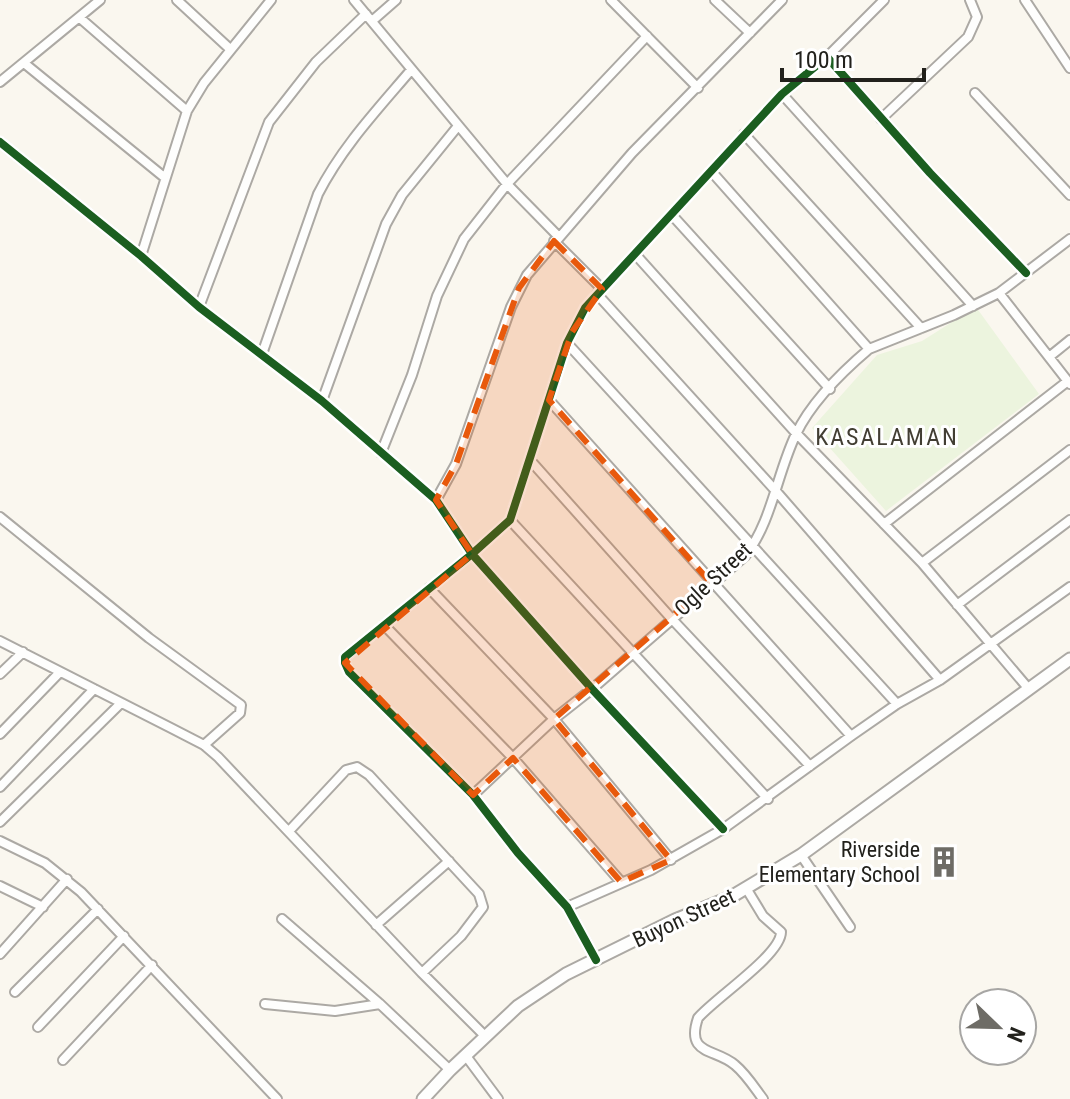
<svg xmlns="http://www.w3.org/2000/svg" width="1070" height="1099" font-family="'Roboto Condensed',sans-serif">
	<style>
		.green { fill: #ecf4de }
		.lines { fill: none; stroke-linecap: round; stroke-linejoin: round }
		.street-casing { stroke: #aca9a4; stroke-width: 12 }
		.secondary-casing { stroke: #aca9a4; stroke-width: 15 }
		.street { stroke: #fefefd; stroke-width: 8 }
		.secondary { stroke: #fefefd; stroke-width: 11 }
		.cycleway-casing { stroke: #fff; stroke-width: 13 }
		.cycleway { stroke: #1b5e20; stroke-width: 8 }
		.marked { fill: #e8590c; fill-opacity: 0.2; stroke: #e8590c; stroke-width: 6; stroke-dasharray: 16 10; stroke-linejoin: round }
		.labels { text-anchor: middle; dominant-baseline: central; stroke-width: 6; stroke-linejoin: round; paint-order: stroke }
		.street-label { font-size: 22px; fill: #22211c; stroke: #fff }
		.poi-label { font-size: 22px; fill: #22211c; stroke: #fff; text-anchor: end }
		.neighbourhood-label { font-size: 24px; letter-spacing: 2px; fill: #423e33; stroke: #fff }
	</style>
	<rect width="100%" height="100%" fill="#faf7ef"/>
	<path class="green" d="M976,307L1039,394L886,511L812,428L877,355L922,341Z"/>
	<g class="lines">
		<defs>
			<path id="street" d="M177,0L230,49
				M354,0L507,184L558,236
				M611,0L698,88
				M715,0L750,33
				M1025,0L1070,68
				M80,18L187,111
				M372,21L396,0
				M827,57L884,0
				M24,63L164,177
				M0,82L100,0
				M975,93L1070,195
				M782,94L973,306
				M881,119L968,37L977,17L970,0
				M744,134L921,328
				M0,142L141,256L199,307L322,401L436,500L472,554L592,689L723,829
				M711,171L869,349
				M672,215L830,389
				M554,241L602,289
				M636,255L796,433L922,563L1028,688
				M141,256L187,111L204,83L271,0
				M999,293L1070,384
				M597,294L775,490L940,680
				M199,307L269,122L316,62L366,14
				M567,343L897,704
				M262,354L318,194C342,147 377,110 411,70
				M1049,357L1070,340
				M549,400L851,736
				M322,401L386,224L402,195L458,126
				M381,453L412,375L437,296L464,239L507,184L647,36
				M530,460L671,618L810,766
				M436,500L456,464L511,307L527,275L632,153L782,0
				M0,517L149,638L241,705L240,713L204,745
				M510,520L768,799
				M884,524L1068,381
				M922,563L1070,450
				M429,588L554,719L671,860
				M957,605L1070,520
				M384,625L513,758L621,882
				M0,641L171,728L204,745L218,757L422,973L485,1036
				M0,674L23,652
				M0,734L60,672
				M0,787L94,689
				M473,795L554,719L592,689L745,556C772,522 777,473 796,434C811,403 843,371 869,349L954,315L999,293L1070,239
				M0,822L121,703
				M290,830L346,770L357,767L369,775L479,894L483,907L461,936L422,973
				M0,841L45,863L81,892L277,1099
				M801,855L850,927
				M0,886L43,907
				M746,888L763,916L781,932C781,955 715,998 698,1018C685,1056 716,1048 735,1065C746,1074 754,1087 763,1099
				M567,907L651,870L723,829L851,736L897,704L940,680L1070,587
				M282,919L380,1004L450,1070
				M376,925L449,861
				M0,954L67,879
				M596,960L567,907L518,853L473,795L349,672L345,663V657L472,554L510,520L567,343L585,308L782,94L827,57L930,173L1026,273
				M15,992L98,909
				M265,1004L335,1011L380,1004
				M38,1027L124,936
				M466,1056L498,1099
				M63,1060L152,965"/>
			<path id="secondary" d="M423,1099L450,1070L518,1006L566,974L675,920L731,897L801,855L1070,659"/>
		</defs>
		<use href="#street" class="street-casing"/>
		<use href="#secondary" class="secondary-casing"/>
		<use href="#street" class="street"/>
		<use href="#secondary" class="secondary"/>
		<defs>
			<path id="cycleway" d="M0,142L141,256L199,307L322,401L436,500L472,554L592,689L723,829
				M596,960L567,907L518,853L473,795L349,672L345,663V657L472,554L510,520L567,343L585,308L782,94L827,57L930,173L1026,273"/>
		</defs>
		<use href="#cycleway" class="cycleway-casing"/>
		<use href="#cycleway" class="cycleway"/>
	</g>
	<path class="marked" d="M554,241L602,289L572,332L549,400L711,583L554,719L671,860L621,882L513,758L473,795L345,663L472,554L436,500L456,464L519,288Z"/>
	<defs>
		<symbol id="building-bare" viewBox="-9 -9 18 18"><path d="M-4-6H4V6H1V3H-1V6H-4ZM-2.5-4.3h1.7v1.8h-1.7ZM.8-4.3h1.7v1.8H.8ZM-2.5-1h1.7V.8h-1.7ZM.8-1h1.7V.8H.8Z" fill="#6e6c66" stroke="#fff" stroke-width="2.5" paint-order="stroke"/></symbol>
	</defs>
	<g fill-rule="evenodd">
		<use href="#building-bare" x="922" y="840" width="44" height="44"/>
	</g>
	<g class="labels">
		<g class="street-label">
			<text transform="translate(713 579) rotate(-43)">Ogle Street</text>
			<text transform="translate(684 918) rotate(-25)">Buyon Street</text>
		</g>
		<g class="poi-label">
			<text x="920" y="849">Riverside<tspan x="920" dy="25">Elementary School</tspan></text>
		</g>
		<g class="neighbourhood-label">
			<text x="887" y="437">KASALAMAN</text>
		</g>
	</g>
	<g transform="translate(998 1027) rotate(113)"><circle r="38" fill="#ffffff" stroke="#a7a6a4" stroke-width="2"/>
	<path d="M0-6L14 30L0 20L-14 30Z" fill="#6e6c66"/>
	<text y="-12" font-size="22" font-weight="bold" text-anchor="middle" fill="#22211c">N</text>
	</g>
	<path d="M782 68v12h142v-12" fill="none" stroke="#22211c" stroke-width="4"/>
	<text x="794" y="68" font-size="24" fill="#22211c" stroke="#ffffff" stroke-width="6" paint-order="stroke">100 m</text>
</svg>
